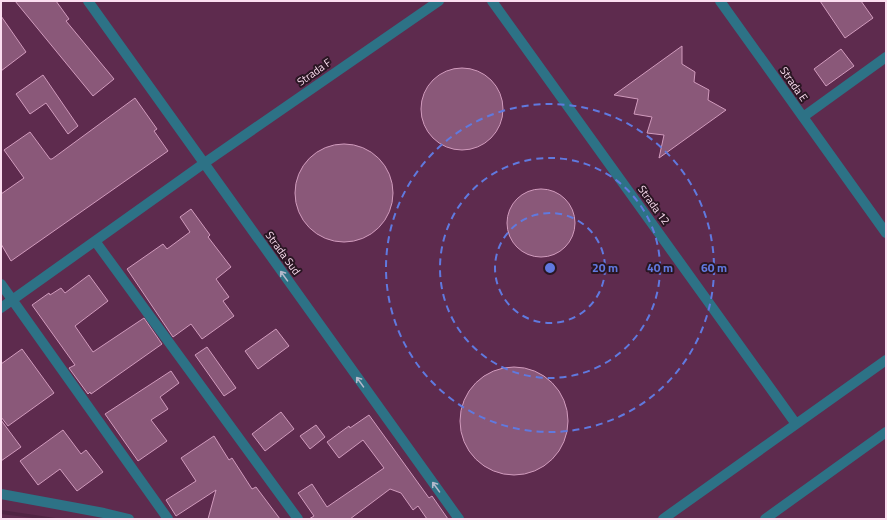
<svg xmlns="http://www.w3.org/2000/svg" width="887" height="520" font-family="'Titillium Web',sans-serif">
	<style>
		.built { fill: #5e2b4e }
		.building { fill: #8a5879; stroke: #d19bbd }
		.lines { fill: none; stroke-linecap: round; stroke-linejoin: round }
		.minor { stroke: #2d7286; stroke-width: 10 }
		.oneway { stroke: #b3b8cb }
		.ring { fill: none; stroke: #6079df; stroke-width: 2; stroke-dasharray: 7 5 }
		.labels { text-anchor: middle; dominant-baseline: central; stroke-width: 4; stroke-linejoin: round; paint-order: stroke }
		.street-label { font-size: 11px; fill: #fbdef0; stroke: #2a1623 }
		.centre { fill: #6079df; stroke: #2a1623; stroke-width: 2 }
		.ring-label { font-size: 12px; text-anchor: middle; font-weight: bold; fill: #6079df; stroke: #2a1623; stroke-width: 4; stroke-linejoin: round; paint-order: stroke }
	</style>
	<rect width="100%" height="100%" fill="#502443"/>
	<path class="built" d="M1,1H886V519H62L1,510Z
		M1,514L41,519H1Z"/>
	<path class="building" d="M15,1H56L69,19L66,21L114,79L93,96Z
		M820,1H861L873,18L845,38Z
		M1,16L26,52L1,71Z
		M682,46V64L695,72L694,82L709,90L708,100L726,110L659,158L664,135L647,133L652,117L634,114L638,99L614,95Z
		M841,49L854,66L826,86L814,69Z
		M421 109a41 41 0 1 1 82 0a41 41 0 1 1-82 0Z
		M43,75L78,126L68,134L46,103L30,114L16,94Z
		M135,98L157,129L154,131L168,151L11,261L1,244V194L24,178L4,150L30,132L50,159H52Z
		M295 193a49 49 0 1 1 98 0a49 49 0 1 1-98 0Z
		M507 223a34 34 0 1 1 68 0a34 34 0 1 1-68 0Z
		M191,209L210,235L208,237L231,267L216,279L229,297L223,301L234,316L202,339L191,324L173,337L127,269L163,244L167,249L190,232L180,217Z
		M89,275L108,301L75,326L93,352L144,318L162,344L91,394L90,392L88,394L69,368L75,365L32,305L49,293L50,295L61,288L65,293Z
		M276,329L289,346L258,369L245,351Z
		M207,347L236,388L224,396L195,355Z
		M22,349L54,393L8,426L1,417V364Z
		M460 421a54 54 0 1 1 108 0a54 54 0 1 1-108 0Z
		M171,371L179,383L160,397L168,409L151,420L167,441L138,461L105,414Z
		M281,412L294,429L265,451L252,434Z
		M369,415L429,498L432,496L448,519H427L418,506L413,510L401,493L390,489L350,519H309L314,516L298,493L312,484L327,507L384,468L363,440L339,458L327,442L349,426L350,428Z
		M1,420L21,447L1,461Z
		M316,425L325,437L310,449L300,436Z
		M63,430L81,454L86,450L103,472L77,491L60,469L38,485L20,461Z
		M214,436L229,460L232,458L252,489L256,487L280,519H208L216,490L176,516L166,500L196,481L181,458Z"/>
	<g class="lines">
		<path class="minor" d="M88,1L459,519
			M492,1L796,424
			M720,1L803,117L886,57
			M803,117L886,233
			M95,241L298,519
			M1,284L168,519
			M1,308L203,164L439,1
			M1,494L104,513L129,519
			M663,519L886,360
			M765,519L886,432"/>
	</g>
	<defs><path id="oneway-shaft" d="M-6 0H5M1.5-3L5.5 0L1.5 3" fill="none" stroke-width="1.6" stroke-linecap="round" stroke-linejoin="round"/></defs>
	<g class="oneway">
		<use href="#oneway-shaft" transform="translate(284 276) rotate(-126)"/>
		<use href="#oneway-shaft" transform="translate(360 382) rotate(-126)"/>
		<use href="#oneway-shaft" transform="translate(436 487) rotate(-126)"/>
	</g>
	<g class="ring">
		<circle cx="550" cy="268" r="55"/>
		<circle cx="550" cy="268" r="110"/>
		<circle cx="550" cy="268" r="164"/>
	</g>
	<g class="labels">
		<g class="street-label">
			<text transform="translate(314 72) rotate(-35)">Strada F</text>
			<text transform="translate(794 84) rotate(55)">Strada E</text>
			<text transform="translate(654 205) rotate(54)">Strada 12</text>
			<text transform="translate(283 253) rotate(54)">Strada Sud</text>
		</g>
	</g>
	<circle cx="550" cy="268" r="6" class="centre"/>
	<g class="ring-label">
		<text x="605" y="272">20 m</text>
		<text x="660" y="272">40 m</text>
		<text x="714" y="272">60 m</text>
	</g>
	<rect width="887" height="520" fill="none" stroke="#fbdef0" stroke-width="4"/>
</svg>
